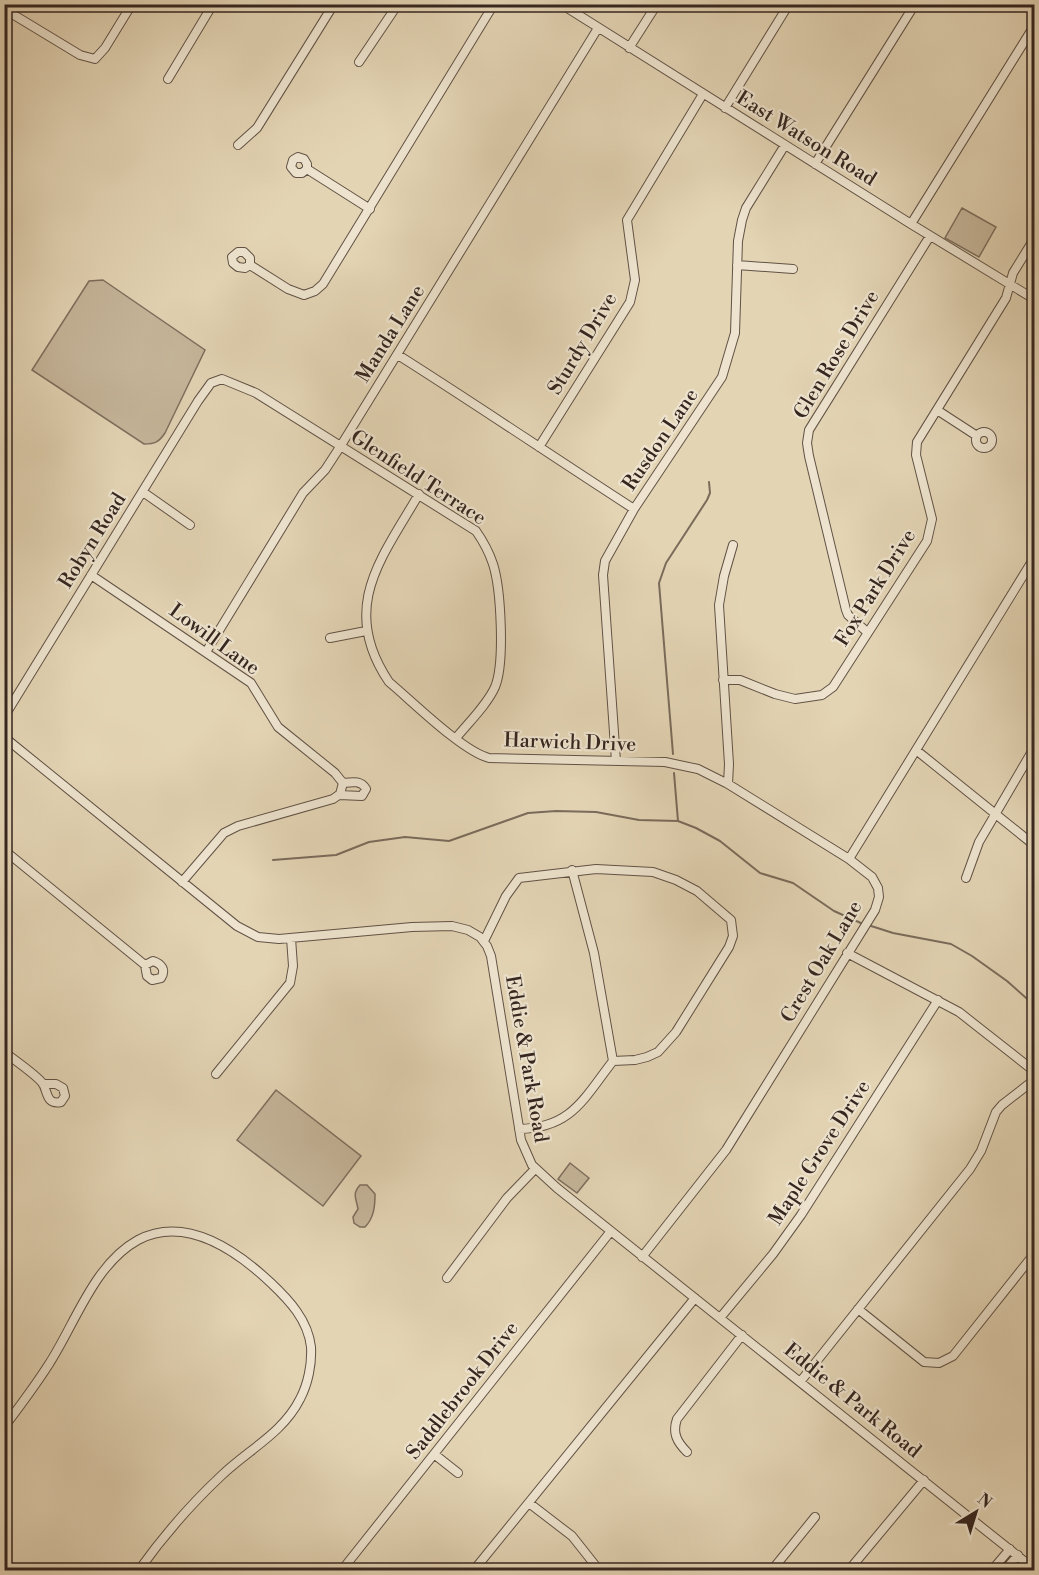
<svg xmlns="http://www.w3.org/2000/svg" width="1039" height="1575" font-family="'Libre Bodoni',serif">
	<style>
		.green { fill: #c6b69b; stroke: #7e6e5e; stroke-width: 1.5 }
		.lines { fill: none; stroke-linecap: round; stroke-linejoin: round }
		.stream { stroke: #7a6b5b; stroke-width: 2 }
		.minor-casing { stroke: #615245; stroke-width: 10 }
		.minor { stroke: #ede3ce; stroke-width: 8 }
		.labels { text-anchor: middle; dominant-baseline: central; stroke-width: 4.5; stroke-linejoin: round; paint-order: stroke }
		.street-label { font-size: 20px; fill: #362620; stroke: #ede3ce }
	</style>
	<rect width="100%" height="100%" fill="#e3d4b4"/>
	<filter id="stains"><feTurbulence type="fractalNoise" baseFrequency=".00333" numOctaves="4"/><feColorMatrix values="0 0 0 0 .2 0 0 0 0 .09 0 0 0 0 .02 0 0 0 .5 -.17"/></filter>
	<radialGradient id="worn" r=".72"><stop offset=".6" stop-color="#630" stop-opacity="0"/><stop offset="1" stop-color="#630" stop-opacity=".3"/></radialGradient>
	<path class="green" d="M962,208L996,227L979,257L945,238Z
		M103,280L205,350L165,433C159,442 155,444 144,444L32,370L89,281Z
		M276,1090L361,1156L323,1206L237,1140Z
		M570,1163L589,1178L577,1193L558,1179Z
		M360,1185H367L375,1194C375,1206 374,1218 365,1227H360L354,1223L353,1217L358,1209C356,1198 352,1194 360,1185Z"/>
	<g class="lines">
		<path class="stream" d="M673,754L659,583L666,563L707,500L710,493L709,482
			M674,773L678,821
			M273,860L336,855L369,842L405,837L449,841L528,813L556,811L596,812L639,820L678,821L696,828L720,841L760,873L793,883L834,911L863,924
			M868,925L893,933L951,944L972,956L1007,981L1034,1005"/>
		<defs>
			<path id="minor" d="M561,4L911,224L1034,299
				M4,9L80,55L95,59L105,48L132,4
				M629,48L657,4
				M359,62L398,4
				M168,79L213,4
				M725,108L789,4
				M238,145L257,128L334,4
				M815,164L915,4
				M307,169L302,173H296L291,167L293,160L298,157L304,159L307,164V169L370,209
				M911,224L1034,26
				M250,265L245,268L238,267L233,263L232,257L238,252H244L250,258V265L288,289L304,295L315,291L323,284L494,4
				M737,265L793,269
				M398,355C477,405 555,458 634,509
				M937,410L977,436
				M976 440a8 8 0 1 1 16 0a8 8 0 1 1-16 0Z
				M539,447L630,302L635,280L627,220L703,94
				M143,492L190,525
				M419,494C381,559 339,608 389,682C412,701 462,751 489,758L665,762L698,769L728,784L849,859L872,877L878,888L879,897L875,910L744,1121L726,1150L642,1257
				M91,575L251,683L278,727L335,773L343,783L340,794L333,799L238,826L224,833L182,882
				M867,632L848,615L846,610L809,456L807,443L809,430L930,236
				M330,638L366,631
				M206,652L303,493L325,470L340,447L598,28
				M723,680H740L775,694L795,699L822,695L833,687L927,541L932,519L916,455L917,442L1006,298L1013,273L1034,239
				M4,717L198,401L211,383L222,379L256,393L476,531C483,541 489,552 493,564C501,589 505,663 495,687C487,705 468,723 456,738
				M4,737L237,926L258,937L279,939L412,927L452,926L468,930L480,937L487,946L491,956L521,1140L532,1165L557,1188L1034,1569
				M916,750L1034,845
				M616,761L603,575L605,561L634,509L722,377L735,333L738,241L742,220L746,208L785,145
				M728,784L729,764L719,605L724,576L733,545
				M339,795L362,796L366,789C361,780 352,782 343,783
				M4,850L145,965L147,976L152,980L161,978C166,970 162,964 153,961L145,965
				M849,859L1034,558
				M572,870L594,953L613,1061
				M966,878L979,842L1034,748
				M484,941L506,896L519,878L596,869L653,872L676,880L697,891L731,920L733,936L729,947L676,1032L658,1052L647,1057L635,1060L613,1061C584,1098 572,1128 519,1129
				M847,953L959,1012L1034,1071
				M4,1052C13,1059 38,1076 43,1084C48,1092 46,1105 61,1102L65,1096L63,1088L56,1084H43
				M216,1074L290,983L293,966L291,938
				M447,1278L507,1198L535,1169
				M858,1309L924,1362L939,1363L953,1356L1034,1254
				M720,1318L773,1254L801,1215L938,1000
				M800,1382L970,1169L981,1151L996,1112L1002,1105L1034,1080
				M4,1427C20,1406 35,1386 49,1364C75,1324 94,1264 138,1240C186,1215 237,1251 271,1283C289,1300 308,1320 311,1347C312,1364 308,1384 300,1399C283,1433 248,1450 222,1475C191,1504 164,1535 139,1570
				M687,1452C677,1442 672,1433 677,1419L742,1335
				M434,1454L458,1473
				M529,1503L572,1536L599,1570
				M342,1570L611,1231
				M474,1570L695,1298
				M772,1570L815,1517
				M849,1570L924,1480
				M992,1570L1010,1549
				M1005,1570L1018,1555"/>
		</defs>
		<use href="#minor" class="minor-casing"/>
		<use href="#minor" class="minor"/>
	</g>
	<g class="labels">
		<g class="street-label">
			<text transform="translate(806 139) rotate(32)">East Watson Road</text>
			<text transform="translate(391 334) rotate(-58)">Manda Lane</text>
			<text transform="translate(583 344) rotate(-59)">Sturdy Drive</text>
			<text transform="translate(837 355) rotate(-59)">Glen Rose Drive</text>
			<text transform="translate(661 440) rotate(-56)">Rusdon Lane</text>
			<text transform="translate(418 478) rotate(33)">Glenfield Terrace</text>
			<text transform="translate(93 541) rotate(-58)">Robyn Road</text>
			<text transform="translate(876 588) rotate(-58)">Fox Park Drive</text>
			<text transform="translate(214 640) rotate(36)">Lowill Lane</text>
			<text transform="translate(570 743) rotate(2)">Harwich Drive</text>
			<text transform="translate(822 962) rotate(-59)">Crest Oak Lane</text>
			<text transform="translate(526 1059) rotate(80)">Eddie &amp; Park Road</text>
			<text transform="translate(820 1153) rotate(-57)">Maple Grove Drive</text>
			<text transform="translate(463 1391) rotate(-52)">Saddlebrook Drive</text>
			<text transform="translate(852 1401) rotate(39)">Eddie &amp; Park Road</text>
		</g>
	</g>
	<rect width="1039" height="1575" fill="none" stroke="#e3d4b4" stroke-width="24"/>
	<rect x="6" y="6" width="1027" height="1563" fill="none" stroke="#362620" stroke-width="3"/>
	<rect x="12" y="12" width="1015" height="1551" fill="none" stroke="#362620" stroke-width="1.5"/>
	<g transform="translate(976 1512) rotate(38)" stroke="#ede3ce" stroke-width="4.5" paint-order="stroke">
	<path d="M0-4.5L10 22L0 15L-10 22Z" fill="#362620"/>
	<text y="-9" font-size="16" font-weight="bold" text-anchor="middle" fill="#362620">N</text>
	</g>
	<rect width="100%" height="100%" filter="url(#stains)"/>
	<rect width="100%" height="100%" fill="url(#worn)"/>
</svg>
